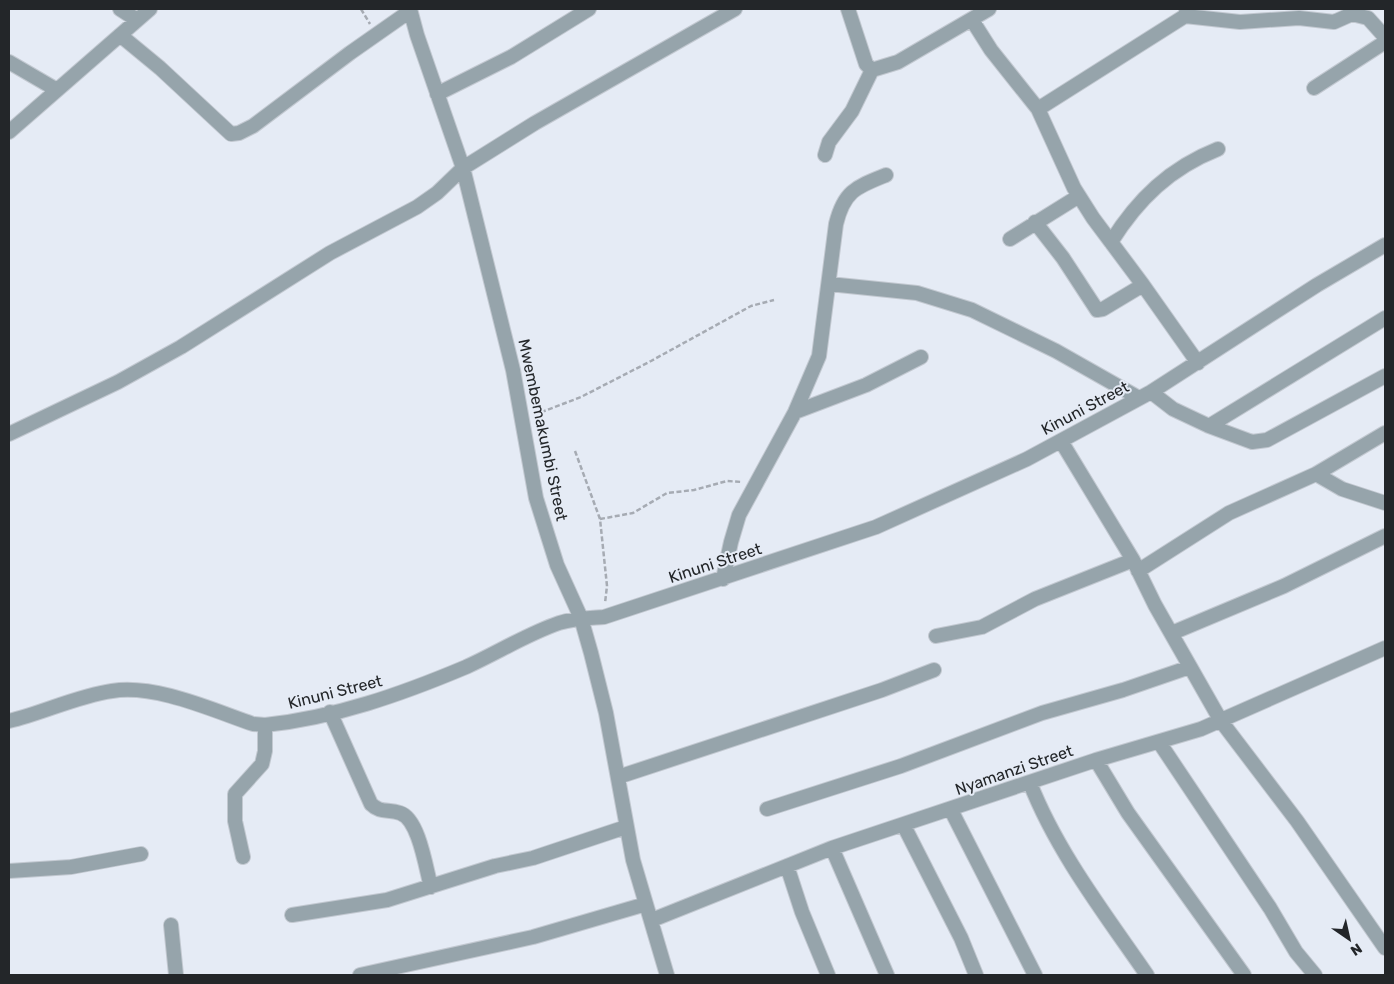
<svg xmlns="http://www.w3.org/2000/svg" width="1394" height="984" font-family="Rubik,sans-serif">
	<style>
		.lines { fill: none; stroke-linecap: round; stroke-linejoin: round }
		.minor-casing { stroke: #c2c8d0; stroke-width: 16 }
		.path { stroke: #a6abb3; stroke-width: 2.5; stroke-dasharray: 5 2.5; stroke-linecap: butt }
		.minor { stroke: #96a4ab; stroke-width: 14 }
		.labels { text-anchor: middle; dominant-baseline: central; stroke-width: 4; stroke-linejoin: round; paint-order: stroke }
		.street-label { font-size: 16px; fill: #232629; stroke: #e5ebf5 }
	</style>
	<rect width="100%" height="100%" fill="#e5ebf5"/>
	<g class="lines">
		<defs>
			<path id="minor" d="M120,9L137,20
				M410,9L417,35L463,168L513,370L536,498L557,565L581,618L591,653L606,713L633,860L667,975
				M848,9L866,64L872,70L898,62L989,9
				M1185,16L1240,22L1299,18L1334,22L1352,14L1368,18L1385,37
				M972,20L991,50L1038,109L1074,188L1093,218L1143,285L1198,363
				M120,35L160,68L231,134L239,133L253,126L350,53L410,11
				M9,62L57,90
				M1314,88L1385,42
				M437,94L511,57L589,9
				M1038,109L1185,16L1187,9
				M9,132L150,9
				M825,155L829,142L852,111L872,70
				M1035,222L1063,258L1097,310L1103,309L1143,285
				M1010,239L1079,196
				M1111,242C1138,199 1170,168 1218,149
				M829,284L917,293L972,310L1056,351L1139,398
				M1151,392L1173,409L1209,426L1252,442L1267,440L1385,376
				M795,412L866,385L921,357
				M1209,426L1385,318
				M9,434L118,382L181,347L330,253L417,207L437,193L463,168L535,123L735,9
				M1061,441L1133,560L1155,605L1221,721L1297,821L1385,948
				M1316,474L1342,489L1385,503
				M1138,571L1229,513L1316,474L1385,433
				M723,579L731,542L739,515L795,412L819,356L836,224C844,191 856,187 886,175
				M1172,633L1284,586L1385,536
				M936,636L982,627L1035,599L1133,560
				M330,712L371,804C380,813 388,809 400,813C419,819 426,869 431,887
				M9,721C43,713 77,696 112,691C156,684 212,710 253,724L265,725C334,718 402,694 466,667C497,653 527,634 559,623C574,618 589,618 604,617L876,527L1027,459L1151,392L1317,285L1385,245
				M1159,742L1270,908L1296,952L1315,975
				M1096,760L1128,813L1244,975
				M618,777L882,690L934,670
				M1030,783C1057,852 1105,914 1147,975
				M767,809L901,766L1042,713L1123,690L1190,667
				M951,810L1035,975
				M904,826L961,938L976,975
				M832,848L887,975
				M243,857L235,821V794L262,764L265,751V725
				M787,866L802,912L828,975
				M9,871L71,867L141,854
				M292,915L387,900L495,866L533,858L626,827
				M652,920L832,848L1096,760L1201,729L1385,648
				M171,925L176,975
				M360,975L533,937L646,904"/>
		</defs>
		<use href="#minor" class="minor-casing"/>
		<path class="path" d="M361,9L370,24
			M534,415L581,397L651,361L751,306L774,300
			M575,451L600,519L607,586L605,603
			M600,519L633,513L667,493L694,490L727,481L742,482"/>
		<use href="#minor" class="minor"/>
	</g>
	<g class="labels">
		<g class="street-label">
			<text transform="translate(1085 408) rotate(-28)">Kinuni Street</text>
			<text transform="translate(543 430) rotate(78)">Mwembemakumbi Street</text>
			<text transform="translate(715 563) rotate(-18)">Kinuni Street</text>
			<text transform="translate(335 692) rotate(-14)">Kinuni Street</text>
			<text transform="translate(1014 770) rotate(-19)">Nyamanzi Street</text>
		</g>
	</g>
	<rect width="1394" height="984" fill="none" stroke="#232629" stroke-width="20"/>
	<g transform="translate(1349 939) rotate(146)" stroke="#e5ebf5" stroke-width="4" paint-order="stroke">
	<path d="M0-4L9 19L0 12L-9 19Z" fill="#232629"/>
	<text y="-8" font-size="14" font-weight="bold" text-anchor="middle" fill="#232629">N</text>
	</g>
</svg>
